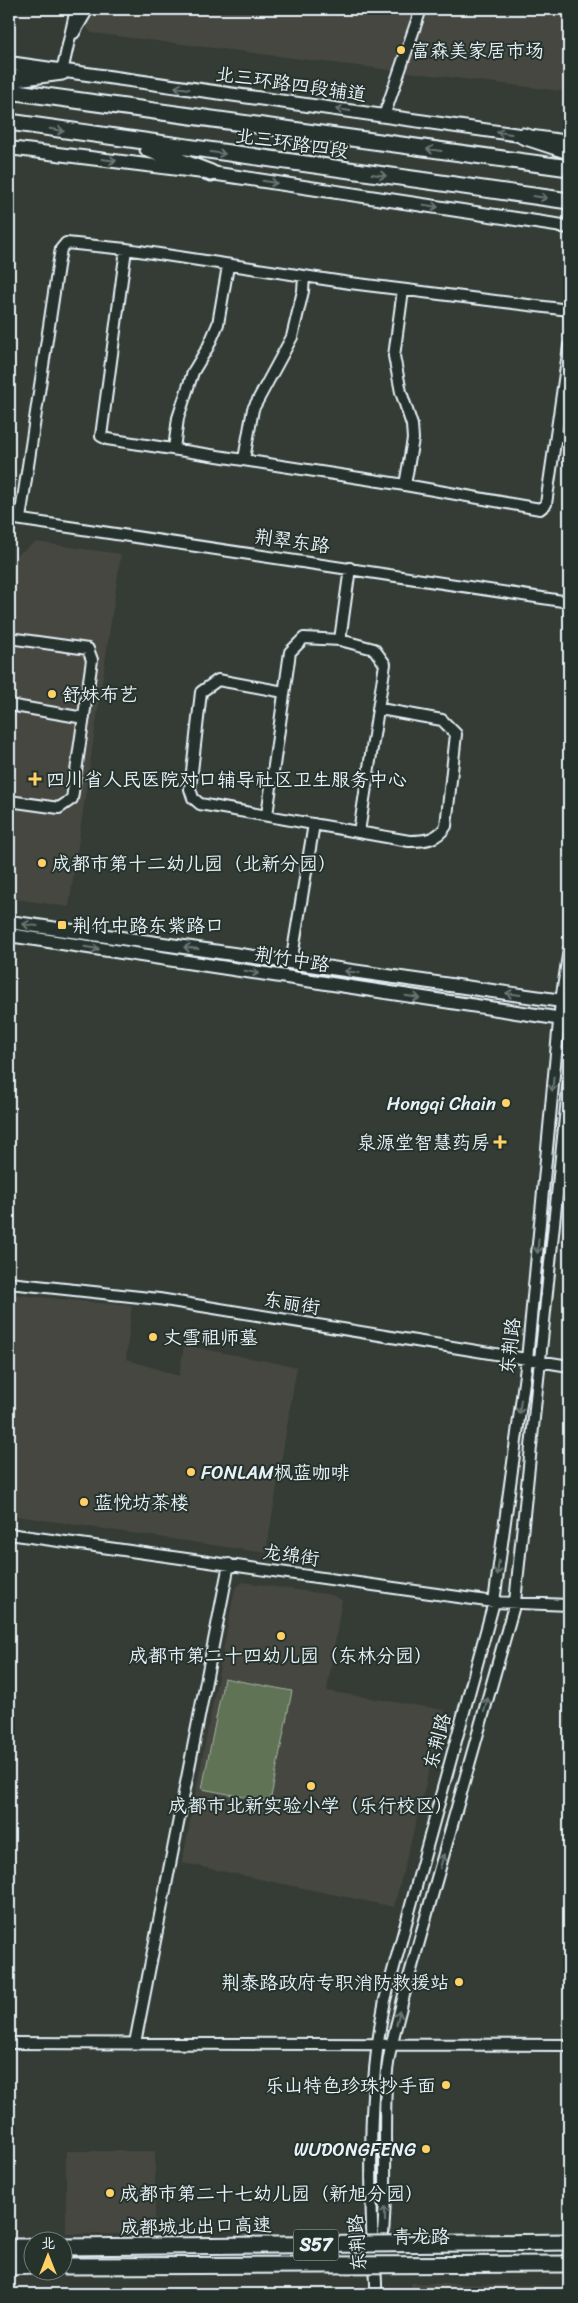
<svg xmlns="http://www.w3.org/2000/svg" width="578" height="2303" font-family="Sriracha,'LXGW WenKai TC',sans-serif">
	<style>
		.built { fill: #44473f }
		.garden { fill: #617355; stroke: #a4b2a6 }
		.lines { fill: none; stroke-linecap: round; stroke-linejoin: round }
		.minor-casing { stroke: #e8f1f8; stroke-width: 14 }
		.major-casing { stroke: #e8f1f8; stroke-width: 16 }
		.highway-casing { stroke: #e8f1f8; stroke-width: 19 }
		.minor { stroke: #26332d; stroke-width: 10 }
		.major { stroke: #26332d; stroke-width: 12 }
		.highway { stroke: #26332d; stroke-width: 15 }
		.highway-bridge-casing { stroke: #e8f1f8; stroke-width: 19; stroke-linecap: butt }
		.highway-bridge { stroke: #26332d; stroke-width: 15 }
		.oneway { stroke: #6a7674 }
		.poi-dot { fill: #ffd166; stroke: #26332d; stroke-width: 2 }
		.labels { text-anchor: middle; dominant-baseline: central; stroke-width: 4; stroke-linejoin: round; paint-order: stroke }
		.shield { fill: #26332d; stroke: #aeb8bb; stroke-width: 1 }
		.shield-label { font-size: 18px; font-weight: bold; fill: #e8f1f8 }
		.poi-label { font-size: 19px; fill: #e8f1f8; stroke: #26332d; text-anchor: start }
		.street-label { font-size: 19px; fill: #e8f1f8; stroke: #26332d }
	</style>
	<rect width="100%" height="100%" fill="#343c35"/>
	<filter id="ink" filterUnits="userSpaceOnUse"><feTurbulence type="fractalNoise" baseFrequency=".02" numOctaves="2"/><feDisplacementMap in="SourceGraphic" scale="10" xChannelSelector="R" yChannelSelector="G"/><feConvolveMatrix kernelMatrix="1 2 1 2 8 2 1 2 1" color-interpolation-filters="sRGB"/></filter>
	<g filter="url(#ink)">
		<path class="built" d="M73,9H569V92L91,33Z
			M36,542L121,554L69,907L9,898V602L16,555Z
			M9,1294L132,1306L126,1359L179,1376L184,1345L297,1367L266,1553L9,1515Z
			M243,1582L332,1595L342,1600L327,1691L445,1710L394,1907L182,1863L235,1588Z
			M66,2151H155V2234H66Z
			M411,2283L569,2286V2294H411Z"/>
		<path class="garden" d="M224,1678L292,1691L270,1802L202,1789Z"/>
		<g class="lines">
			<defs>
				<path id="minor" d="M74,33L88,9
					M62,72L76,9
					M384,116L421,9
					M126,249L101,436L107,439L405,485L540,509L546,504L569,346
					M403,290L394,356L401,392L412,425L413,439L405,485
					M556,435L569,437
					M174,449L178,418L193,372L208,347L218,324L228,266
					M244,459L253,409L292,337L303,291L304,277
					M9,518L569,602
					M20,519L58,266L61,249L66,243L126,249L350,283L569,310
					M9,638L88,649L92,660L72,799L59,808L9,801
					M340,640L350,568
					M284,692L218,680L201,692L190,789L193,798L200,804L409,841C425,841 437,840 446,826L456,734L442,720L380,709
					M9,705L84,718
					M267,815L290,652L304,638L340,640L374,649L385,664L359,832
					M291,963L314,824
					M9,1283L159,1299L569,1366
					M9,1534L494,1602L569,1605
					M9,2043L569,2045
					M135,2043L229,1564
					M9,2256H32
					M62,2256L569,2253
					M379,2267C389,2206 383,2145 386,2084C387,2055 397,2024 404,1995L515,1602L569,1079
					M376,2294C377,2271 372,2248 372,2225C370,2150 370,2074 385,2000L494,1602L527,1360L561,1001L569,949"/>
				<path id="major" d="M9,63L569,142
					M9,148L211,173L569,227
					M9,922L569,1002
					M9,935L569,1020"/>
				<path id="highway" d="M9,79L62,72
					M9,91L569,168
					M9,122L569,201
					M523,136L569,151
					M148,149L211,173
					M9,2247H32
					M9,2267L32,2266"/>
			</defs>
			<use href="#minor" class="minor-casing"/>
			<use href="#major" class="major-casing"/>
			<use href="#highway" class="highway-casing"/>
			<use href="#minor" class="minor"/>
			<use href="#major" class="major"/>
			<use href="#highway" class="highway"/>
			<defs>
				<path id="highway-bridge" d="M62,2247L569,2242
					M62,2266L569,2264"/>
			</defs>
			<use href="#highway-bridge" class="highway-bridge-casing"/>
			<use href="#highway-bridge" class="highway-bridge"/>
		</g>
		<defs><path id="oneway-shaft" d="M-6 0H5M1.5-3L5.5 0L1.5 3" fill="none" stroke-width="1.6" stroke-linecap="round" stroke-linejoin="round" transform="scale(1.25)"/></defs>
		<g class="oneway">
			<use href="#oneway-shaft" transform="translate(182 88) rotate(-172)"/>
			<use href="#oneway-shaft" transform="translate(343 110) rotate(-172)"/>
			<use href="#oneway-shaft" transform="translate(57 130) rotate(9)"/>
			<use href="#oneway-shaft" transform="translate(504 133) rotate(-172)"/>
			<use href="#oneway-shaft" transform="translate(434 150) rotate(-172)"/>
			<use href="#oneway-shaft" transform="translate(218 153) rotate(8)"/>
			<use href="#oneway-shaft" transform="translate(109 160) rotate(7)"/>
			<use href="#oneway-shaft" transform="translate(379 175) rotate(8)"/>
			<use href="#oneway-shaft" transform="translate(270 182) rotate(9)"/>
			<use href="#oneway-shaft" transform="translate(540 197) rotate(8)"/>
			<use href="#oneway-shaft" transform="translate(431 206) rotate(9)"/>
			<use href="#oneway-shaft" transform="translate(30 925) rotate(-172)"/>
			<use href="#oneway-shaft" transform="translate(92 948) rotate(9)"/>
			<use href="#oneway-shaft" transform="translate(191 948) rotate(-172)"/>
			<use href="#oneway-shaft" transform="translate(252 972) rotate(9)"/>
			<use href="#oneway-shaft" transform="translate(352 972) rotate(-172)"/>
			<use href="#oneway-shaft" transform="translate(513 994) rotate(-172)"/>
			<use href="#oneway-shaft" transform="translate(413 997) rotate(9)"/>
			<use href="#oneway-shaft" transform="translate(553 1084) rotate(95)"/>
			<use href="#oneway-shaft" transform="translate(538 1246) rotate(95)"/>
			<use href="#oneway-shaft" transform="translate(520 1407) rotate(98)"/>
			<use href="#oneway-shaft" transform="translate(498 1568) rotate(98)"/>
			<use href="#oneway-shaft" transform="translate(486 1705) rotate(-74)"/>
			<use href="#oneway-shaft" transform="translate(442 1861) rotate(-74)"/>
			<use href="#oneway-shaft" transform="translate(398 2018) rotate(-77)"/>
			<use href="#oneway-shaft" transform="translate(385 2214) rotate(-90)"/>
		</g>
	</g>
	<g class="poi-dot">
		<circle cx="401" cy="50" r="5"/>
		<circle cx="52" cy="694" r="5"/>
		<path d="M32.5 771.5h5v5h5v5h-5v5h-5v-5h-5v-5h5z"/>
		<circle cx="42" cy="863" r="5"/>
		<rect x="57" y="920" width="10" height="10" rx="2.5"/>
		<circle cx="506" cy="1103" r="5"/>
		<path d="M497.5 1134.5h5v5h5v5h-5v5h-5v-5h-5v-5h5z"/>
		<circle cx="153" cy="1337" r="5"/>
		<circle cx="191" cy="1472" r="5"/>
		<circle cx="84" cy="1502" r="5"/>
		<circle cx="281" cy="1636" r="5"/>
		<circle cx="311" cy="1786" r="5"/>
		<circle cx="459" cy="1982" r="5"/>
		<circle cx="446" cy="2085" r="5"/>
		<circle cx="426" cy="2149" r="5"/>
		<circle cx="110" cy="2193" r="5"/>
	</g>
	<g class="labels">
		<rect class="shield" x="293.5" y="2229.5" width="45" height="31" rx="4"/>
		<g class="shield-label">
			<text x="316" y="2245">S57</text>
		</g>
		<g class="poi-label">
			<text x="411" y="50">富森美家居市场</text>
			<text x="62" y="694">舒妹布艺</text>
			<text x="46" y="779">四川省人民医院对口辅导社区卫生服务中心</text>
			<text x="52" y="863">成都市第十二幼儿园（北新分园）</text>
			<text x="72" y="925">荆竹中路东紫路口</text>
			<text x="496" y="1103" text-anchor="end">Hongqi Chain</text>
			<text x="490" y="1142" text-anchor="end">泉源堂智慧药房</text>
			<text x="163" y="1337">丈雪祖师墓</text>
			<text x="201" y="1472">FONLAM枫蓝咖啡</text>
			<text x="94" y="1502">蓝悦坊茶楼</text>
			<text x="281" y="1655" text-anchor="middle">成都市第二十四幼儿园（东林分园）</text>
			<text x="311" y="1805" text-anchor="middle">成都市北新实验小学（乐行校区）</text>
			<text x="449" y="1982" text-anchor="end">荆泰路政府专职消防救援站</text>
			<text x="436" y="2085" text-anchor="end">乐山特色珍珠抄手面</text>
			<text x="416" y="2149" text-anchor="end">WUDONGFENG</text>
			<text x="120" y="2193">成都市第二十七幼儿园（新旭分园）</text>
		</g>
		<g class="street-label">
			<text transform="translate(291 84) rotate(8)">北三环路四段辅道</text>
			<text transform="translate(292 143) rotate(8)">北三环路四段</text>
			<text transform="translate(292 541) rotate(8)">荆翠东路</text>
			<text transform="translate(292 959) rotate(9)">荆竹中路</text>
			<text transform="translate(292 1303) rotate(9)">东丽街</text>
			<text transform="translate(510 1346) rotate(-83)">东荆路</text>
			<text transform="translate(291 1555) rotate(8)">龙绵街</text>
			<text transform="translate(437 1741) rotate(-75)">东荆路</text>
			<text transform="translate(196 2226) rotate(-1)">成都城北出口高速</text>
			<text x="421" y="2236">青龙路</text>
			<text transform="translate(357 2243) rotate(-94)">东荆路</text>
		</g>
	</g>
	<rect width="578" height="2303" fill="none" stroke="#26332d" stroke-width="30"/>
	<rect x="15" y="15" width="548" height="2273" fill="none" stroke="#e8f1f8" stroke-width="2" filter="url(#ink)"/>
	<g transform="translate(48 2256)"><circle r="24" fill="#26332d" stroke="#747f7e"/>
	<path d="M0-4L9 19L0 12L-9 19Z" fill="#ffd166"/>
	<text y="-8" font-size="14" font-weight="bold" text-anchor="middle" fill="#e8f1f8">北</text>
	</g>
</svg>
